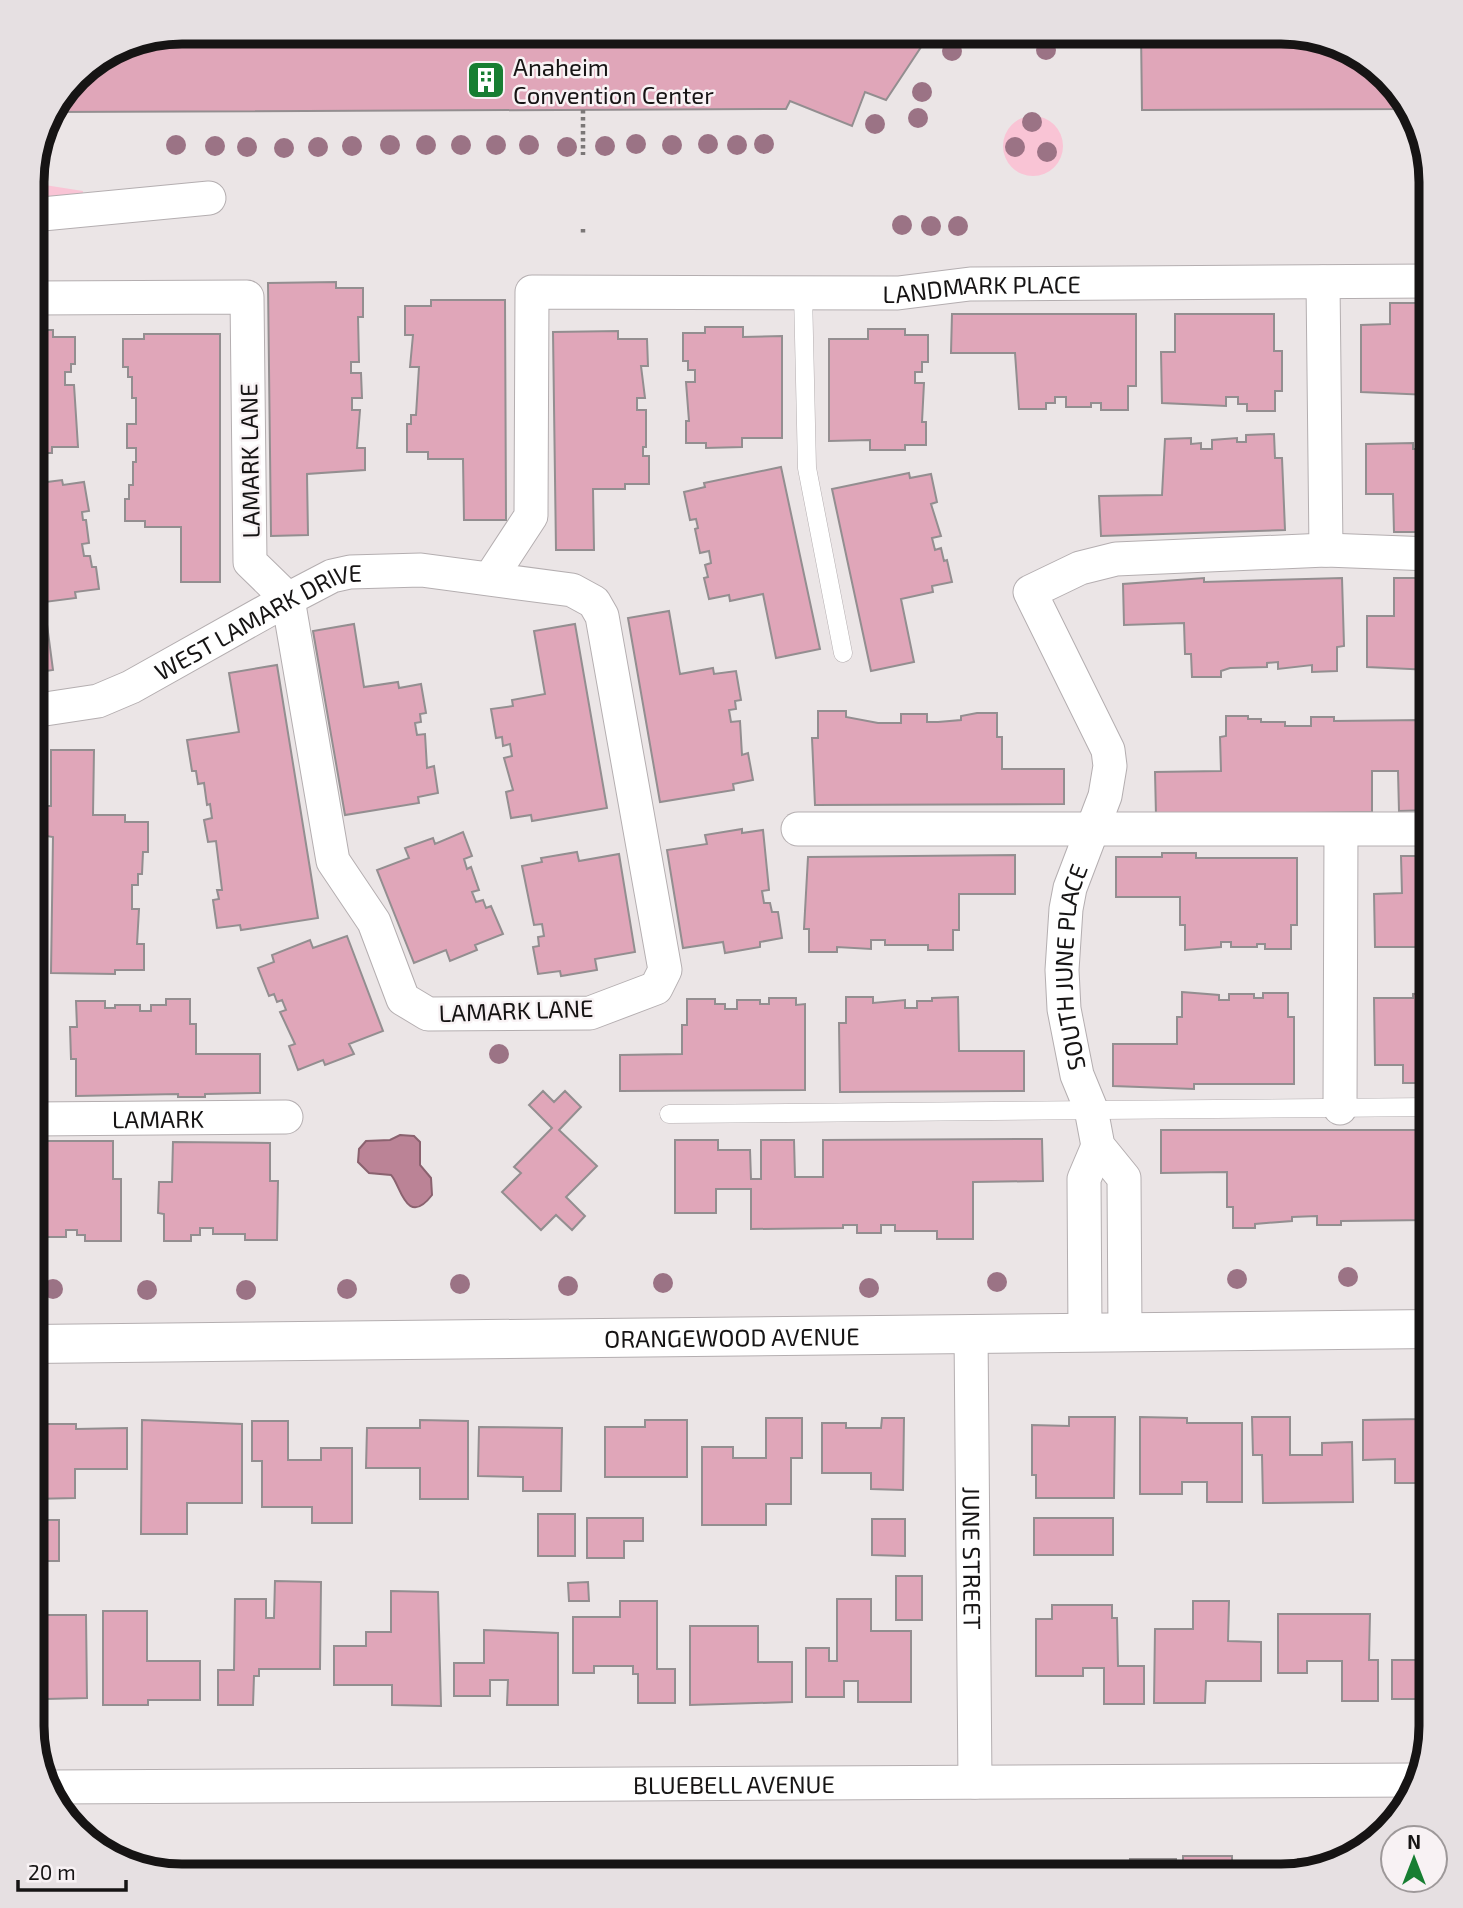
<svg xmlns="http://www.w3.org/2000/svg" width="1463" height="1908" font-family="'Exo 2',sans-serif">
	<style>
		.green { fill: #f9c4d5 }
		.water { fill: #bb8396; stroke: #8a626f; stroke-width: 2 }
		.building { fill: #e0a6b9; stroke: #938e90; stroke-width: 2 }
		.lines { fill: none; stroke-linecap: round; stroke-linejoin: round }
		.lane-casing { stroke: #b4aeb0; stroke-width: 19 }
		.street-casing { stroke: #b4aeb0; stroke-width: 35 }
		.secondary-casing { stroke: #b4aeb0; stroke-width: 40 }
		.path { stroke: #7b7777; stroke-width: 4.5; stroke-dasharray: 3.5 3.5; stroke-linecap: butt }
		.lane { stroke: #fff; stroke-width: 18 }
		.street { stroke: #fff; stroke-width: 33 }
		.secondary { stroke: #fff; stroke-width: 38 }
		.tree { fill: #9b7385 }
		.labels { text-anchor: middle; dominant-baseline: central; stroke-width: 5; stroke-linejoin: round; paint-order: stroke }
		.poi-label { font-size: 24px; fill: #161414; stroke: #f8f2f4; text-anchor: start }
		.street-label { font-size: 24px; fill: #161414; stroke: #f8f2f4 }
		.rim { fill: none; stroke: #161414; stroke-width: 9 }
	</style>
	<rect width="100%" height="100%" fill="#ebe5e6"/>
	<path class="green" d="M1003 146a30 30 0 1 1 60 0a30 30 0 1 1-60 0Z
		M32,183L83,191V197L32,198Z"/>
	<path class="water" d="M400,1135L414,1136L420,1142V1165L431,1178L432,1195C406,1229 400,1183 391,1175L369,1173L358,1162L359,1149L366,1141L390,1140Z"/>
	<path class="building" d="M181,32H931L886,100L865,92L852,126L790,101L786,109L49,112L82,69L124,43Z
		M1141,32H1291L1357,52L1406,98L1410,109L1142,110Z
		M336,282V288H363V317H358L359,362H351V373H361L362,398H352V410H360L357,448H365V470L307,474L308,535L271,536L268,283Z
		M431,300H505L506,520H464L463,459H428V452H407V424H411V415H416L419,367H410L413,335H405V306H431Z
		M1390,303H1422V340H1431L1429,395L1361,392V325L1390,324Z
		M952,314H1136V386H1128V410H1101V403H1091V407H1066V397H1055V403H1046V409H1019L1015,353H951Z
		M1175,314H1274V351H1282V391H1275V411H1247V404H1238V397H1226V406L1162,403L1161,352H1175Z
		M705,327H743V337L782,336V438H742V447L706,448V443H686V421H689L686,382H695V370H688V361H683V333H705Z
		M868,329H905V335H928V362H922V372H915V383H924L922,422H926V445H905V450H870V440L829,441V339H868Z
		M32,330H53V337H75V364H71V372H65V385H74L78,447H52V453H32Z
		M618,331V339H647L648,366H641L645,398H637V410H646V447H643V456H649V484H625V489H593L594,550H556L553,332Z
		M144,334H220V582H181V527H145V521H125V499H129V485H133V462H136V448H127V424H136V398H132V377H128V367H123V339H144Z
		M1274,434L1275,458H1282L1285,530L1101,536L1099,496L1162,495L1165,439L1191,438V444L1201,443V449H1212V440L1237,438V442H1246V435Z
		M1413,443V449H1431V494L1426,495V532H1394L1393,494H1366V444Z
		M781,467L820,649L776,658L763,594L730,601L729,595L709,599L704,578L708,577L705,565L711,563L709,551L700,553L695,529L698,528L696,519L690,520L684,492L705,487L704,483Z
		M909,473L910,478L931,474L937,502L931,504L941,536L932,538L935,550L941,548L944,561L947,560L952,582L932,586L933,592L901,599L914,662L871,671L832,489Z
		M62,480L63,485L84,482L89,511L82,512L83,520H86L89,543L82,544L84,556H90L92,567H96L99,589L75,592L76,598L44,602L53,670L32,673V484Z
		M1204,578V582L1342,578L1344,646L1337,647V671L1312,672V665L1278,669V662L1267,663V667L1230,668L1221,671V677H1192L1191,654H1185L1184,623L1124,625L1123,584Z
		M1394,578H1428L1431,670L1367,667V616H1394Z
		M669,611L680,674L713,668L714,674L736,671L741,700L735,701L736,709L729,710L731,722L740,721L742,755L748,753L753,780L733,784L734,790L660,802L628,618Z
		M354,624L364,687L398,682L399,688L421,684L426,713L420,714L421,722L415,723L417,735L425,734L427,768L434,766L438,793L418,797L419,803L345,815L313,631Z
		M575,624L607,808L532,821L531,815L511,818L506,792L513,790L504,758L512,756L510,744L503,746L502,737L496,738L491,709L513,706L512,700L545,694L534,631Z
		M277,665L318,918L241,930L240,925L217,928L213,900L219,899L217,890H222L216,841L208,842L204,820L212,818L210,804L207,805L204,783L198,784L196,771H192L187,740L239,732L229,673Z
		M818,711H846V717L878,723H901V714H927V722H938L961,720V716L977,713H997V737H1002V769H1064V804L815,805L812,738H818Z
		M1226,716H1248V719H1261V722H1285V726H1311V717H1334V721L1422,720V724H1431V810L1399,811L1398,771H1372V812L1156,815L1155,772L1221,771L1220,737L1226,736Z
		M51,750H94L93,815H125V822H148V852H143L142,874H138V885H132V909H139L137,944H144V970H115V974L51,973L53,837L46,836V806H51Z
		M742,829V833L763,830L769,890L762,891L764,903H770L772,912H778L782,938L760,942V947L725,953L723,942L683,948L667,850L707,844L705,835Z
		M463,832L472,856L464,859L467,869L471,867L479,890L472,892L476,902L483,900L486,908L491,906L503,934L475,945L477,950L450,961L446,950L414,963L377,870L409,858L405,848L433,838L435,844Z
		M577,852L579,861L619,854L635,952L595,959L597,970L561,976L560,971L538,974L533,947L539,946L538,937L544,936L542,924L534,925L522,866L542,862L541,858Z
		M1162,853H1196V858H1297V925H1291V949H1265V944H1257V947H1231V942H1221V947L1185,950V925H1180V897H1116V857H1162Z
		M1015,855V894H959V930H953V950H928V945H885V940H871V949L837,947V952H809V929H804L808,857Z
		M1401,856H1431V942H1426V947H1375L1374,894L1402,893Z
		M347,936L383,1031L349,1044L354,1054L325,1065L323,1060L298,1070L289,1046L295,1044L280,1012L286,1010L282,1000L277,1002L274,994L269,996L258,968L274,962L272,955L310,940L313,948Z
		M1182,992L1219,995V1000H1229V994H1254V998H1263V993H1288V1017H1294V1084H1194V1089L1113,1086V1044H1177V1017H1182Z
		M1431,993V1083H1403V1065H1375L1374,998H1413V994Z
		M846,997H873V1003L905,1000V1008H917V1001H932V998L958,997L959,1051H1024V1091L840,1092L839,1023H846Z
		M769,998H796V1005L805,1004V1090L620,1091V1055L682,1054V1025H687V999H715V1004H725V1009H737V1000H760V1004H769Z
		M166,999H190V1024H196V1054H260V1093L205,1094V1097H178V1094L76,1096V1059H71L70,1027H77L76,1001H105V1008H115V1005H140V1011H151V1005H166Z
		M543,1091L554,1102L565,1091L581,1107L559,1130L597,1166L566,1197L585,1216L572,1230L556,1215L541,1230L502,1192L521,1173L514,1167L552,1128L529,1105Z
		M1161,1130H1431V1216H1428V1220L1341,1221V1225H1317V1216L1292,1217V1221L1255,1224V1228H1233V1207H1227V1172L1161,1173Z
		M1042,1139L1043,1181L973,1182V1239H937V1231H895V1225H881V1233H857V1225H843V1228L751,1229V1189H716V1213H675V1140H718V1150H750L751,1179H761V1140H794L795,1177H823V1140Z
		M32,1141H113V1179H121V1241H85V1235H77V1230H66V1237H44V1232H32Z
		M173,1142L270,1143V1181H278L277,1240H245V1234H213V1228H200V1235H191V1241H164V1214L158,1213L159,1182H172Z
		M1420,1415H1431V1496H1419V1483H1395V1459L1363,1460V1420L1420,1419Z
		M1069,1417H1115L1114,1498H1036V1475H1032V1425L1069,1426Z
		M1140,1417L1187,1418V1423H1242V1502H1207V1482H1182V1494H1140Z
		M1252,1417H1290V1455H1322V1443L1352,1442L1353,1502L1263,1503L1262,1455H1253Z
		M766,1418H802V1458H791V1504H766V1525H702V1447H733V1458H766Z
		M882,1418H904L903,1490L871,1489V1473H822V1423H846V1428H881Z
		M142,1420L242,1424V1503H187V1534H141Z
		M420,1420L468,1421V1499H420V1468H366L367,1428H420Z
		M645,1420H687V1477H605V1427H645Z
		M252,1421H288V1460H321V1448H352V1523H312V1507H262V1461H252Z
		M32,1424H76V1429L127,1428V1469H75V1498L32,1499Z
		M479,1427L562,1428L561,1491H523V1477L478,1476Z
		M538,1514H575V1556H538Z
		M587,1518H643V1541H624V1558H587Z
		M1034,1518H1113V1555H1034Z
		M872,1519H905V1556L872,1555Z
		M34,1520H59V1561H34Z
		M896,1576H922V1620H896Z
		M275,1581L321,1582L320,1669H259V1676H254L253,1705H218V1670H234L235,1599H266V1618H274Z
		M588,1582L589,1601H569L568,1583Z
		M391,1591L438,1592L441,1706L392,1705V1685H334V1646H366V1632H391Z
		M837,1599H871V1631H911V1702H858V1681H844V1697H806V1648H829V1661H837Z
		M620,1601H657V1669H675V1703H638V1674H633V1666H594V1673H573V1617H620Z
		M1193,1601H1229L1228,1641L1261,1642V1681H1206L1205,1703H1154L1155,1629H1193Z
		M1052,1605H1112V1618H1117L1118,1666H1144V1704H1104V1668H1083V1676H1036V1619H1052Z
		M103,1611H147V1661H200V1700H148V1705H103Z
		M1278,1614H1370L1369,1660H1378V1701H1342V1661H1307V1673H1278Z
		M41,1615H86L87,1698L46,1699V1690H32V1630H41Z
		M690,1626H758V1662H792V1702L690,1705Z
		M484,1630L558,1633V1705H507L508,1680H490V1696H454V1663H484Z
		M1392,1660H1429L1431,1699H1392Z
		M1183,1856H1232V1863H1282V1876H1183Z
		M1343,1858L1298,1872V1859Z
		M1130,1859H1176L1177,1876H1130Z
		M993,1862V1876H942V1863Z
		M339,1863V1876H286V1869L316,1868V1864Z
		M577,1863V1876H538V1864Z
		M645,1863H696V1876H645Z
		M705,1863H745V1870H770V1864L816,1865V1876H705Z
		M894,1864H929V1876H894Z
		M137,1865H157V1870Z
		M354,1865H419V1869H453V1876H354Z
		M234,1875H270V1876H234Z"/>
	<g class="lines">
		<defs>
			<path id="lane" d="M803,293L807,468L843,653
				M669,1114L1431,1107"/>
			<g id="street">
				<path d="M32,215L209,198"/>
				<path d="M1323,282L1326,550"/>
				<path id="s1" d="M491,577L531,516L532,292L898,293L970,284L1431,281"/>
				<path id="s2" d="M32,711L98,701L131,687L288,599L332,576L350,572L421,570L572,590L594,602L602,616L665,970L656,988L590,1013L428,1014L403,999L374,922L333,861L288,599L250,562L247,297L32,298"/>
				<path d="M798,829H1431"/>
				<path d="M1340,1108L1341,830"/>
				<path id="s3" d="M32,1119L286,1117"/>
				<path d="M1085,1331L1084,1179L1098,1146"/>
				<path id="s4" d="M1125,1331L1124,1178L1098,1146L1091,1109L1077,1075L1064,1009L1062,970L1066,909L1070,888L1105,796L1110,766L1108,750L1030,592L1080,568L1116,559L1326,550L1431,554"/>
				<path id="s5" d="M971,1332L975,1782"/>
				<path id="s6" d="M50,1787L1417,1780"/>
			</g>
			<g id="secondary">
				<path id="s7" d="M32,1344L1431,1329"/>
			</g>
		</defs>
		<use href="#lane" class="lane-casing"/>
		<use href="#street" class="street-casing"/>
		<use href="#secondary" class="secondary-casing"/>
		<path class="path" d="M583,110V155
			M583,229V236"/>
		<use href="#lane" class="lane"/>
		<use href="#street" class="street"/>
		<use href="#secondary" class="secondary"/>
	</g>
	<g class="tree">
		<circle cx="1046" cy="50" r="10"/>
		<circle cx="952" cy="51" r="10"/>
		<circle cx="922" cy="92" r="10"/>
		<circle cx="918" cy="118" r="10"/>
		<circle cx="1032" cy="122" r="10"/>
		<circle cx="875" cy="124" r="10"/>
		<circle cx="636" cy="144" r="10"/>
		<circle cx="708" cy="144" r="10"/>
		<circle cx="764" cy="144" r="10"/>
		<circle cx="176" cy="145" r="10"/>
		<circle cx="390" cy="145" r="10"/>
		<circle cx="426" cy="145" r="10"/>
		<circle cx="461" cy="145" r="10"/>
		<circle cx="496" cy="145" r="10"/>
		<circle cx="529" cy="145" r="10"/>
		<circle cx="672" cy="145" r="10"/>
		<circle cx="737" cy="145" r="10"/>
		<circle cx="215" cy="146" r="10"/>
		<circle cx="352" cy="146" r="10"/>
		<circle cx="605" cy="146" r="10"/>
		<circle cx="247" cy="147" r="10"/>
		<circle cx="318" cy="147" r="10"/>
		<circle cx="567" cy="147" r="10"/>
		<circle cx="1015" cy="147" r="10"/>
		<circle cx="284" cy="148" r="10"/>
		<circle cx="1047" cy="152" r="10"/>
		<circle cx="902" cy="225" r="10"/>
		<circle cx="931" cy="226" r="10"/>
		<circle cx="958" cy="226" r="10"/>
		<circle cx="499" cy="1054" r="10"/>
		<circle cx="1348" cy="1277" r="10"/>
		<circle cx="1237" cy="1279" r="10"/>
		<circle cx="997" cy="1282" r="10"/>
		<circle cx="663" cy="1283" r="10"/>
		<circle cx="460" cy="1284" r="10"/>
		<circle cx="568" cy="1286" r="10"/>
		<circle cx="869" cy="1288" r="10"/>
		<circle cx="53" cy="1289" r="10"/>
		<circle cx="347" cy="1289" r="10"/>
		<circle cx="147" cy="1290" r="10"/>
		<circle cx="246" cy="1290" r="10"/>
	</g>
	<defs>
		<symbol id="building-square" viewBox="-11 -11 22 22"><rect x="-9" y="-9" width="18" height="18" rx="4" fill="#177e32" stroke="#f8f2f4"/><path d="M-4-6H4V6H1V3H-1V6H-4ZM-2.5-4.3h1.7v1.8h-1.7ZM.8-4.3h1.7v1.8H.8ZM-2.5-1h1.7V.8h-1.7ZM.8-1h1.7V.8H.8Z" fill="#fff"/></symbol>
	</defs>
	<g fill-rule="evenodd">
		<use href="#building-square" x="464" y="58" width="44" height="44"/>
	</g>
	<g class="labels">
		<g class="poi-label">
			<text x="513" y="66">Anaheim<tspan x="513" dy="28">Convention Center</tspan></text>
		</g>
		<g class="street-label">
			<text stroke="none"><textPath href="#s1" startOffset="747">LANDMARK PLACE</textPath></text>
			<text transform="translate(249 461) rotate(-91)">LAMARK LANE</text>
			<text stroke="none"><textPath href="#s2" startOffset="247">WEST LAMARK DRIVE</textPath></text>
			<text stroke="none"><textPath href="#s4" startOffset="378">SOUTH JUNE PLACE</textPath></text>
			<text transform="translate(516 1010) rotate(-2)">LAMARK LANE</text>
			<text stroke="none"><textPath href="#s3" startOffset="126">LAMARK</textPath></text>
			<text stroke="none"><textPath href="#s7" startOffset="700">ORANGEWOOD AVENUE</textPath></text>
			<text stroke="none"><textPath href="#s5" startOffset="226">JUNE STREET</textPath></text>
			<text stroke="none"><textPath href="#s6" startOffset="684">BLUEBELL AVENUE</textPath></text>
		</g>
	</g>
	<path d="M0 0H1463V1908H0ZM182 44H1281A138 138 0 0 1 1419 182V1726A138 138 0 0 1 1281 1864H182A138 138 0 0 1 44 1726V182A138 138 0 0 1 182 44Z" fill="#e6e0e2" fill-rule="evenodd"/>
	<path class="rim" d="M182 44H1281A138 138 0 0 1 1419 182V1726A138 138 0 0 1 1281 1864H182A138 138 0 0 1 44 1726V182A138 138 0 0 1 182 44Z"/>
	<g transform="translate(1414 1859)"><circle r="33" fill="#f8f2f4" stroke="#9e999a" stroke-width="2"/>
	<path d="M0-5L12 26L0 18L-12 26Z" fill="#177e32"/>
	<text y="-10" font-size="19" font-weight="bold" text-anchor="middle" fill="#161414">N</text>
	</g>
	<path d="M18 1880v10h108v-10" fill="none" stroke="#161414" stroke-width="3.5"/>
	<text x="28" y="1880" font-size="21" fill="#161414" stroke="#f8f2f4" stroke-width="5" paint-order="stroke">20 m</text>
</svg>
